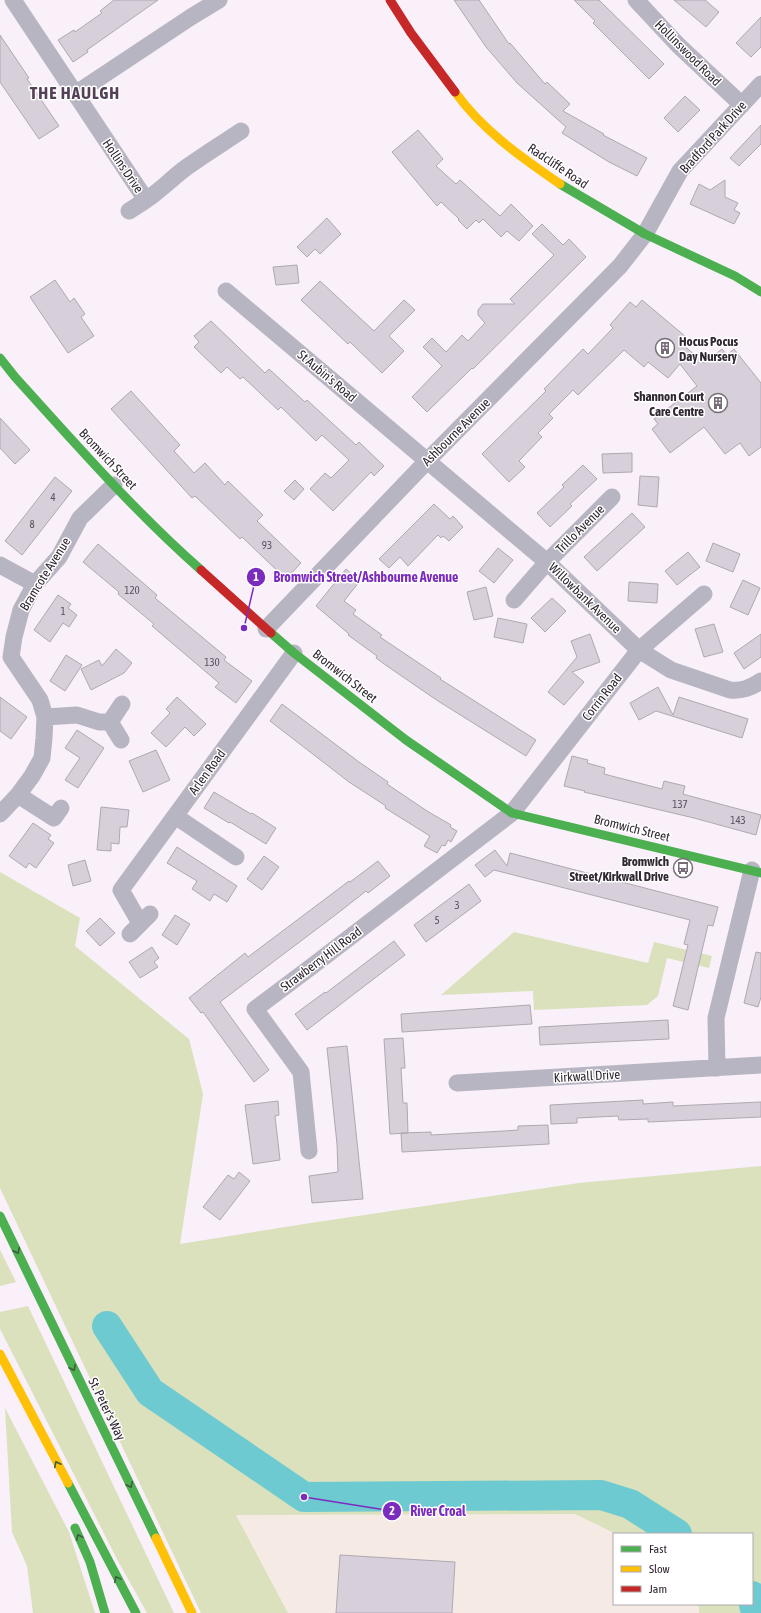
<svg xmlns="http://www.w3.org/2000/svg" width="761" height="1613" font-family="'Asap Condensed',sans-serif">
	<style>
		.industrial { fill: #f6ebe4 }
		.green { fill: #dae1bc }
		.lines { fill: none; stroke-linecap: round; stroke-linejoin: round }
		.river { stroke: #6ecad1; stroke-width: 30 }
		.building { fill: #d7d0da; stroke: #afa8b2 }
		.street { stroke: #b8b5c2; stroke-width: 17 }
		.fast { stroke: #4caf50; stroke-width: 9 }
		.slow { stroke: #ffc107; stroke-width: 9 }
		.jam { stroke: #c62828; stroke-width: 9 }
		.oneway { stroke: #3c5d3e }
		.labels { text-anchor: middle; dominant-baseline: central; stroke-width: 3; stroke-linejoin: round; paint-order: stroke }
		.number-label { font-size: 11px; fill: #5a515c }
		.street-label { font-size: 13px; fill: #312732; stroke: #fff }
		.poi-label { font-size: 13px; font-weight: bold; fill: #312732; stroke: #fff; text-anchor: end }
		.district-label { font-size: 17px; font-weight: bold; letter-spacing: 1px; fill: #564057; stroke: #fff }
		.leader { fill: none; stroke: #7b2cbf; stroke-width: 1.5 }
		.callout-dot { fill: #7b2cbf; stroke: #fff; stroke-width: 1.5 }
		.mark-label { font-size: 12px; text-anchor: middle; font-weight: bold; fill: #fff }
		.callout-label { font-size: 14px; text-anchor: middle; font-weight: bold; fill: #7b2cbf; stroke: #fff; stroke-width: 3; stroke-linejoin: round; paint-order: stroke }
	</style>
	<rect width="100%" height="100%" fill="#f9f0f9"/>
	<path class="industrial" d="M575,1514L616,1534H614V1604H696L699,1607V1613H288L236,1515Z"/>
	<path class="green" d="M0,872L80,918L75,946L189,1039L203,1094L180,1244L304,1224L579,1183L761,1166V1613H699V1607L696,1604H752V1534H616L575,1514L236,1515L288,1613H201L0,1188Z
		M514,932L648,963L654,942L712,956L709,968L667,958L658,996L647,1005L534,1010L533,991L441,995Z
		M0,1250L16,1282L0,1286Z
		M28,1306L174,1613H147L118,1561L0,1329V1312Z
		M5,1408L69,1532L95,1613H33L27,1566L12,1532Z"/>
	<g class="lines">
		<path class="river" d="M107,1326L150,1392L304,1497L601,1495L630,1504L677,1534
			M752,1596L756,1613"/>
	</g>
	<path class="building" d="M114,0H158L87,50L88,52L73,62L58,40L74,30L75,32L102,13L100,11Z
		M454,0H479L509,44L510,43L545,84L547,82L570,104L563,111L604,134L603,135L647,158L637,176L609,162L562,133L566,127L517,83L486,47Z
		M574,0H599L664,64L649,79L593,23L595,21Z
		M674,0H705L719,12L706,27Z
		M761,17V47L751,57L736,43Z
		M0,35L29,78L27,79L59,126L39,139L0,82Z
		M685,96L700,110L678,132L664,118Z
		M761,125V144L739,166L730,158Z
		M418,130L443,159L436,166L456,184L460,180L500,216L511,204L533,226L519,241L507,231L501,237L483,219L479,223L476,220L467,229L458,220L459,219L441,202L437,206L392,152Z
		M725,180V197L738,203L734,210L740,213L734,224L690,204L699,184L710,190Z
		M327,218L341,234L320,254L315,249L307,257L297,247Z
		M542,224L563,245L569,239L586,257L473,369L472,368L427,412L412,397L442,366L423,347L432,338L446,352L462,335L468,341L485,323L478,315V310L483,304H515L510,299L554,255L532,234Z
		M297,265L299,283L276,285L273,267Z
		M55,280L70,302L74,298L85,314L81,317L94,336L68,353L30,297Z
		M320,281L374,331L404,300L415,310L389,336L404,351L382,373L350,342L348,344L301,300Z
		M642,300L686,337L681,343L704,363L722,349L727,355L734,349L761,383V447L749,456L740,443L725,454L704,427L670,453L652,429L658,424L654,419L697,386L680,364L668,378L648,362L644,367L624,350L578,395L573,390L549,414L553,418L538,433L542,437L519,461L525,467L509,482L482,454L546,391L544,389L583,349L588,354L613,328L610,325L630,302L636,307Z
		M211,321L265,373L269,369L305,402L307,400L356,445L359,442L384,466L374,476L371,472L333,511L310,489L325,473L331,478L349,460L322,435L316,441L281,407L278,410L243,377L240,379L227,367L221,373L194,347L199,342L194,336Z
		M131,391L180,445L174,451L194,473L205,463L225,485L228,481L263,515L257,521L301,563L286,579L242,537L240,539L195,496L192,498L111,409Z
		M0,418L30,450L15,464L0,448Z
		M632,453V472L603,473L602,454Z
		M583,465L597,479L570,504L572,506L550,527L537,513L564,487L562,485Z
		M640,476L659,477L657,507L638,505Z
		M55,477L72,491L22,555L5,541Z
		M295,480L304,489L294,500L284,491Z
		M434,504L450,519L453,516L463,527L449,541L443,536L441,538L438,535L408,566L400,557L389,568L379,559Z
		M632,513L645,527L597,571L584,557Z
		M713,543L740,554L733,572L706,561Z
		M98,544L157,595L155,598L226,657L224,660L252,681L236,703L215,687L219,683L152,626L154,624L118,594L119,592L83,562Z
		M498,548L513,560L494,583L479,571Z
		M688,552L700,567L677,585L665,571Z
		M346,569L360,581L344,601L356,610L353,614L382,635L380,637L441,678L440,679L536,740L526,756L438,701L387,666L376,658L377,656L348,635L349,634L316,606Z
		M743,580L760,588L748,615L730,607Z
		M629,582L658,584L657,603L628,601Z
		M486,587L493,616L474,620L467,592Z
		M58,595L71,604L68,608L77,615L69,627L63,623L50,642L34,630Z
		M552,598L566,611L545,632L531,618Z
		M498,618L527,624L523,643L494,637Z
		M714,624L723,652L704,657L695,629Z
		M590,634L600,662L572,672L584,682L564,705L548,692L577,657L571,641Z
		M761,634V657L744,669L734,653Z
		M116,649L132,663L124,673L91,690L81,669L99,660L102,666Z
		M66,655L82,665L65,691L50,681Z
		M658,687L673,715L679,697L748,719L742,738L656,711L639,720L630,703Z
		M0,697L27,717L11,739L0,731Z
		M177,697L206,724L194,736L185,727L166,747L151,733L170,713L166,709Z
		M282,704L359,762L388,782L387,784L427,811L451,825L450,827L457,831L451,842L448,840L445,846L442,845L437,853L424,846L430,836L385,808L386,806L349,782L270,721Z
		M77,730L104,748L78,788L65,780L80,758L65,748Z
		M156,750L170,780L143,792L129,761Z
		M572,756L588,760L587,763L605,768L604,774L662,789L664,781L685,786L683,794L690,796L761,815L756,835L694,818L584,792L585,791L564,786Z
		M214,792L251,814L252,813L276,828L266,844L230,822L229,823L204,808Z
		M101,807L129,810L127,827H120L119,844L111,843V851L97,850Z
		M33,823L51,835L48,839L54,843L36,868L29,863L26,868L9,856Z
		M177,847L237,886L227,902L214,894L210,901L192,889L197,881L167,863Z
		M495,850L507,866L510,853L718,907L713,926L708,925L688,1010L673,1006L688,945L684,944L690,920L494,870L485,877L475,865Z
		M264,856L279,867L262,890L247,879Z
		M85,860L91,881L73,886L68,865Z
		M378,861L390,876L368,893L366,891L338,913L220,1002L269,1070L254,1082L203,1012L201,1013L189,998L245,953L248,957L349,881L350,882Z
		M469,884L481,901L426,942L414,925Z
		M175,915L190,924L177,945L162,935Z
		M100,918L115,933L100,946L86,931Z
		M394,941L405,955L307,1030L295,1014L325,992L326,993Z
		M152,947L159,958L154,962L158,967L140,978L129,962Z
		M756,952L761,953V997L758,1007L744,1003Z
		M530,1005L532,1024L402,1032L401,1014Z
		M668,1020L669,1039L540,1045L539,1027Z
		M403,1038L405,1068H401L403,1103H407L408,1133L390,1134L384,1039Z
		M347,1046L363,1199L312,1203L309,1176L338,1172L337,1144L327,1048Z
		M643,1100V1104L673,1102V1106L761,1102V1117L648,1122V1119L619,1120L618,1116L577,1118V1123L551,1124L550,1105Z
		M278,1101L279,1115L275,1116L280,1160L253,1164L245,1105Z
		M548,1125L549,1144L402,1152L401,1133L431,1132V1135L504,1131L518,1130V1126Z
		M239,1172L250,1181L220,1220L203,1207L228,1175L234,1179Z
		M340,1555L455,1562L452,1613H336Z"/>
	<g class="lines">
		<path class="street" d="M13,0L146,200C161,190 173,177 187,167C205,154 223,143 241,131
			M636,0L678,45L742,105
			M75,94L191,17L219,0
			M129,211L146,200
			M226,291L547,562L639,650L671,670L730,690C743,691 750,688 761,681
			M0,565L35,584
			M514,600L547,562L612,497
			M266,629L428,460L620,266L645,234L680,171L761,84
			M45,717L77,715L99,722H110
			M121,740L110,722L122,704
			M18,795L54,818L61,808
			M0,814L18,795L32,776L42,758L44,738L45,717L40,700L11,657L14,637L21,610L35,584L59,557L80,518L114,485
			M175,816L236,857
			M140,923L121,890L294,653
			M130,934L150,914
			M717,1068L716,1018L752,870
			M457,1083L761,1065
			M309,1151L301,1072L255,1009L311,967L512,813L639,650L704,594"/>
		<path class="fast" d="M560,184L645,234L735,276L761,292
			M0,358L15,377C75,443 134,511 201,570
			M271,633L294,653L406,740L512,813L761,873
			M0,1216L156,1538
			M68,1483L136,1613
			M75,1528L90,1562L105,1613"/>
		<path class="slow" d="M455,92C483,131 521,157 560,184
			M0,1354L68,1483
			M156,1538L192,1613"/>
		<path class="jam" d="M390,0L411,33L455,92
			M201,570L271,633"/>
	</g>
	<defs><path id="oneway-chevron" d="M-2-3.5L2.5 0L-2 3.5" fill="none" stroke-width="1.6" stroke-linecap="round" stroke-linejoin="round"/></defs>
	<g class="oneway">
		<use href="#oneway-chevron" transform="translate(17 1251) rotate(64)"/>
		<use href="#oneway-chevron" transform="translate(73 1368) rotate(64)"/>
		<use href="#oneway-chevron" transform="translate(57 1464) rotate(-117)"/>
		<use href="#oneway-chevron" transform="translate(130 1485) rotate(64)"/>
		<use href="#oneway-chevron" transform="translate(79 1537) rotate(-114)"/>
		<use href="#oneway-chevron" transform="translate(117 1579) rotate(-118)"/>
	</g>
	<defs>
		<symbol id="building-ring" viewBox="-11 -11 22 22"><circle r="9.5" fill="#fff" stroke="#776d78" stroke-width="1.5"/><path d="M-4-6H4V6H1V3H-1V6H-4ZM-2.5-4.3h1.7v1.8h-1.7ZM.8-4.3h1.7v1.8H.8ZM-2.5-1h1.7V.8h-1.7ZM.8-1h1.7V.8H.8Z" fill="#776d78"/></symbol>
		<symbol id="bus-ring" viewBox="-11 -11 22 22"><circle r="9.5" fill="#fff" stroke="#776d78" stroke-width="1.5"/><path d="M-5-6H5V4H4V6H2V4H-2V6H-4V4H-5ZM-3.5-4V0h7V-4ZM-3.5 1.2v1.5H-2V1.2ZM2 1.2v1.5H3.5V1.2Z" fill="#776d78"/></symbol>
	</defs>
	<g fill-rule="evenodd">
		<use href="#building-ring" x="654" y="337" width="22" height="22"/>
		<use href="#building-ring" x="707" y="392" width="22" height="22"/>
		<use href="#bus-ring" x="672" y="857" width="22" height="22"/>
	</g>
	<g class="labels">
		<g class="number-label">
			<text x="53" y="497">4</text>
			<text x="32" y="524">8</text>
			<text x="267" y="545">93</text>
			<text x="132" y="590">120</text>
			<text x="63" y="611">1</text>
			<text x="212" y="662">130</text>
			<text x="680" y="804">137</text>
			<text x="738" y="820">143</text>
			<text x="457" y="905">3</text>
			<text x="437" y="920">5</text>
		</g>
		<g class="street-label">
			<text transform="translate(688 53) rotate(45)">Hollinswood Road</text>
			<text transform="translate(713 137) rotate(-48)">Bradford Park Drive</text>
			<text transform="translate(123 166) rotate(56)">Hollins Drive</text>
			<text transform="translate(558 166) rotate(34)">Radcliffe Road</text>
			<text transform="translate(327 376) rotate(40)">St Aubin's Road</text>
			<text transform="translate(456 432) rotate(-45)">Ashbourne Avenue</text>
			<text transform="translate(108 459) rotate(47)">Bromwich Street</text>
			<text transform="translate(580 529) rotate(-45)">Trillo Avenue</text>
			<text transform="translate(45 574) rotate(-58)">Bramcote Avenue</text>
			<text transform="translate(585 598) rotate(44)">Willowbank Avenue</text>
			<text transform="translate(345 676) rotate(38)">Bromwich Street</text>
			<text transform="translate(602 697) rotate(-52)">Corrin Road</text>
			<text transform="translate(207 772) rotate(-54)">Arlen Road</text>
			<text transform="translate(632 828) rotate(14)">Bromwich Street</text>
			<text transform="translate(321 959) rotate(-37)">Strawberry Hill Road</text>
			<text transform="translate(587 1076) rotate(-3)">Kirkwall Drive</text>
			<text transform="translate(107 1409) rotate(64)">St. Peter's Way</text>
		</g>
		<g class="poi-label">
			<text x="679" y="341" text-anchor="start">Hocus Pocus<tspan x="679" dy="15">Day Nursery</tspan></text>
			<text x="704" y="396">Shannon Court<tspan x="704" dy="15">Care Centre</tspan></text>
			<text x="669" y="861">Bromwich<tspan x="669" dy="15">Street/Kirkwall Drive</tspan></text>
		</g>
		<g class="district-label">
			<text x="75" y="93">THE HAULGH</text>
		</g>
	</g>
	<path class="leader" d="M244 628L256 577M304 1497L392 1511"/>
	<g class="callout-dot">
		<circle cx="244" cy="628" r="4"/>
		<circle cx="304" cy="1497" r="4"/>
		<circle cx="256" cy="577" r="10"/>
		<circle cx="392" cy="1511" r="10"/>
	</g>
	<g class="mark-label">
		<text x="256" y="581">1</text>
		<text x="392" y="1515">2</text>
	</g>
	<g class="callout-label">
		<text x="366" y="582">Bromwich Street/Ashbourne Avenue</text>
		<text x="438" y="1516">River Croal</text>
	</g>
	<rect x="613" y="1533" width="140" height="72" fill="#ffffff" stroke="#ada9ad"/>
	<rect x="621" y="1546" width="20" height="6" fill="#4caf50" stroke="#ada9ad"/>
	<text x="649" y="1553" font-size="12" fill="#312732">Fast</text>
	<rect x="621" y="1566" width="20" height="6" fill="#ffc107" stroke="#ada9ad"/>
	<text x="649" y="1573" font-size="12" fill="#312732">Slow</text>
	<rect x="621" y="1586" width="20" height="6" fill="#c62828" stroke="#ada9ad"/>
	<text x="649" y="1593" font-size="12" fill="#312732">Jam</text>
</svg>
